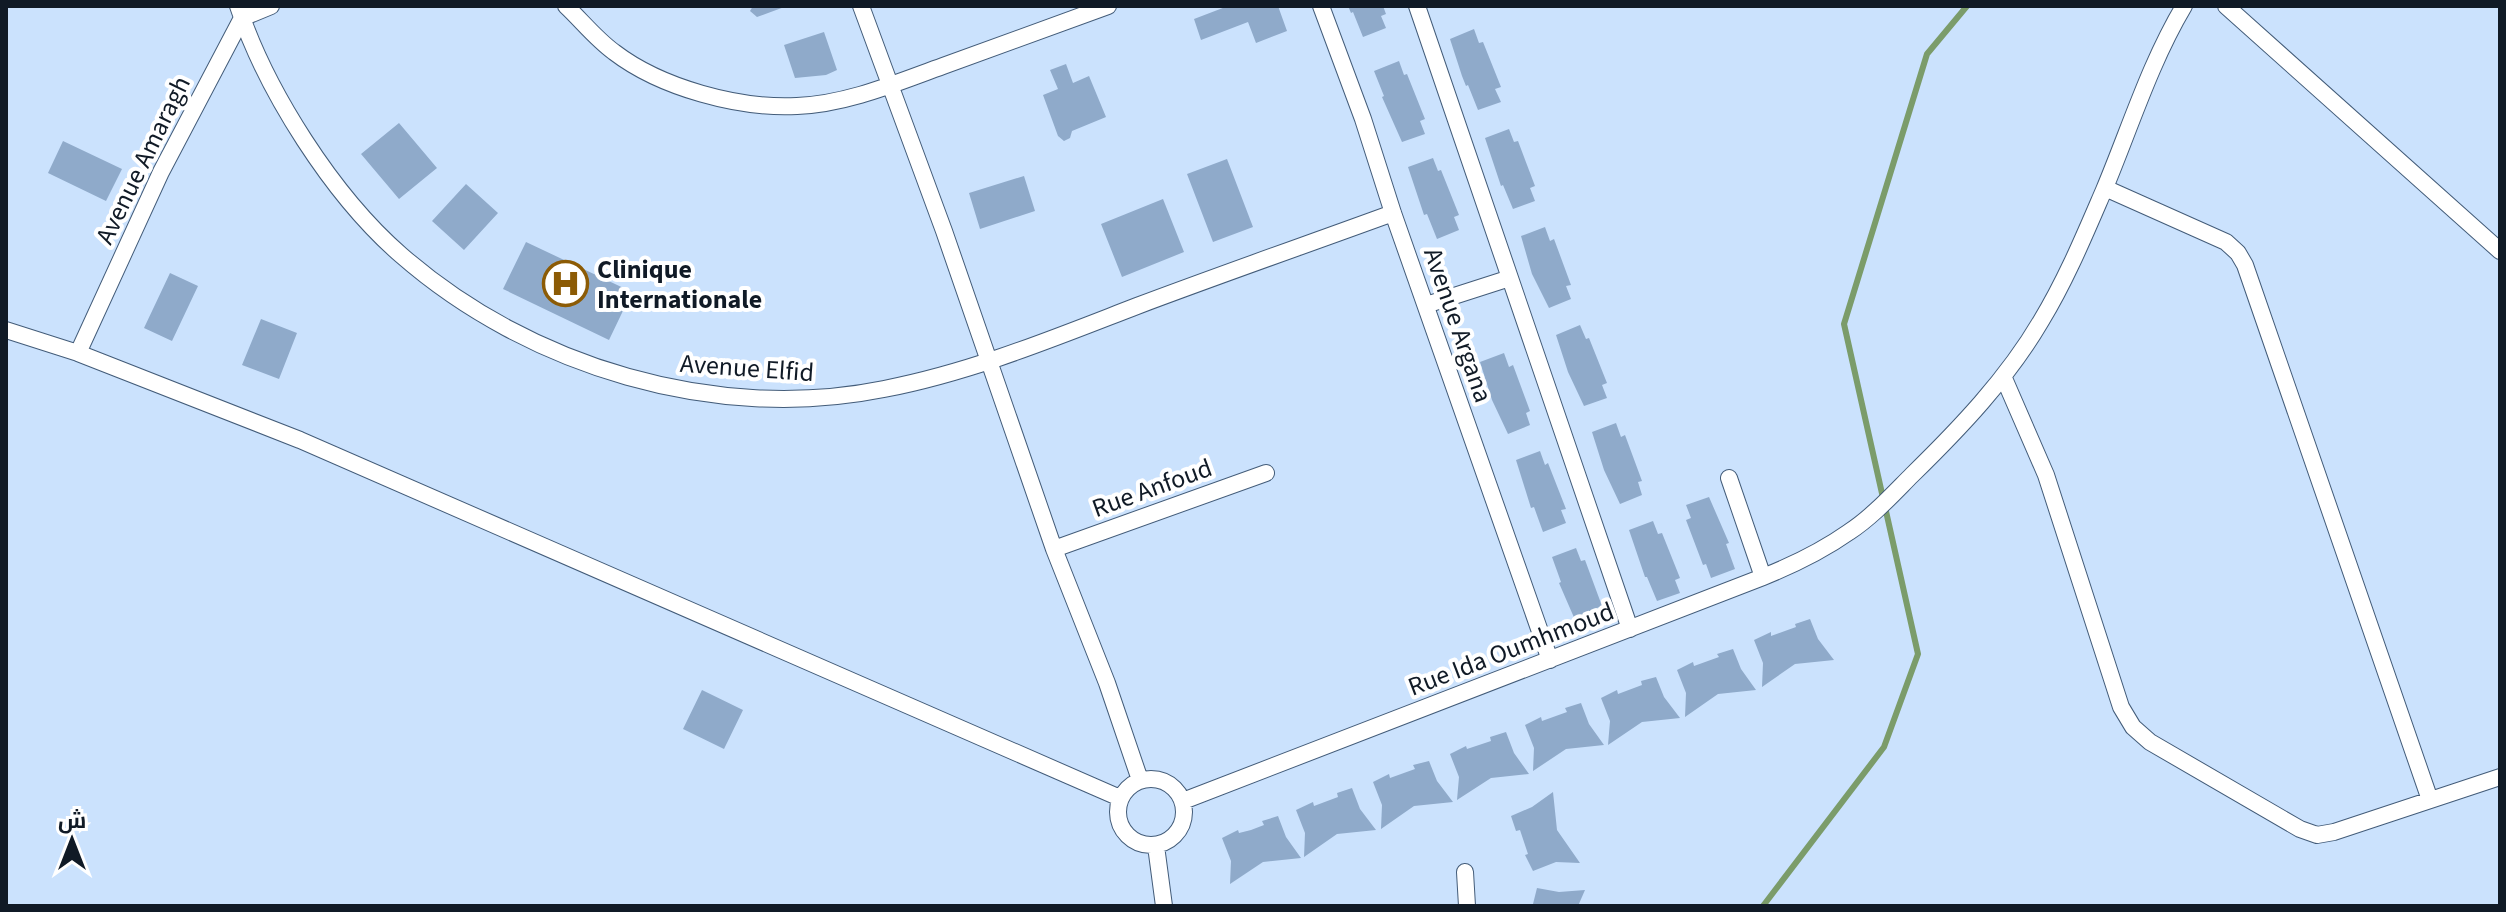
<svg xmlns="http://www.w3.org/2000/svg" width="2506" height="912" font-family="'Source Sans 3',Cairo,sans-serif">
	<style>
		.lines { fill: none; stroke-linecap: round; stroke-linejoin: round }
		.stream { stroke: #7b9c6a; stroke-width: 6 }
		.building { fill: #8faaca }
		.minor-casing { stroke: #435c79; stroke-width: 18 }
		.minor { stroke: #fff; stroke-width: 16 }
		.labels { text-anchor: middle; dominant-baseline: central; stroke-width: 8; stroke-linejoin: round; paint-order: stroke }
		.street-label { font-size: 26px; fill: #101a26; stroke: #fff }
		.poi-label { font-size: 26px; font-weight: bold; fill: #101a26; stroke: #fff; text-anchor: start }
	</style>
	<rect width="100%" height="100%" fill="#cbe2fd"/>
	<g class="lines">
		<path class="stream" d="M1763,906L1884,747L1918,654L1844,324L1927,54L1967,6"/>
	</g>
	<path class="building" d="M753,6H787L757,17L750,11Z
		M1228,6H1278L1287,31L1256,43L1248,22L1201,40L1194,19Z
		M1348,6H1383L1386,14L1381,16L1386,28L1363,37L1353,12L1351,13Z
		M1474,29L1479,43L1483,42L1501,87L1495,89L1501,102L1478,110L1468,85L1466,86L1462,76L1450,39Z
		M824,32L837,70L826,75L795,78L784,45Z
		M1399,61L1404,75L1407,74L1425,119L1420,121L1425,134L1402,142L1382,97L1384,96L1374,71Z
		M1066,64L1073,83L1089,76L1106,117L1072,131L1070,138L1064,141L1058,136L1043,95L1058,89L1050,70Z
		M399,123L437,168L399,199L361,154Z
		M1509,129L1514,142L1518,141L1535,186L1530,188L1535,201L1513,209L1503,185L1501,186L1485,138Z
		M63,141L122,169L106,201L48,173Z
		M1433,158L1438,171L1441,170L1459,215L1454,217L1459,230L1437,239L1427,214L1424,215L1408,167Z
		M1227,159L1253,227L1213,242L1187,174Z
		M1024,176L1035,211L980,229L969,193Z
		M466,184L498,213L464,250L432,221Z
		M1163,199L1184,252L1122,277L1101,224Z
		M1545,227L1550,241L1554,239L1571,285L1566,286L1571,299L1549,308L1532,274L1521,236Z
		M526,242L632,292L609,340L503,289Z
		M170,273L198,286L172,341L144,328Z
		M261,319L297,333L279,379L242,365Z
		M1580,325L1586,339L1589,338L1607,383L1602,385L1607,398L1584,406L1568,372L1556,335Z
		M1504,353L1509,367L1513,365L1530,411L1526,413L1530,425L1508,434L1492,400L1480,362Z
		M1616,423L1621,437L1625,435L1642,481L1638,482L1642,495L1620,504L1604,470L1592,432Z
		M1540,451L1545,465L1548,463L1566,509L1561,510L1566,523L1543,532L1534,507L1531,508L1516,460Z
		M1709,497L1729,543L1726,544L1735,569L1711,578L1706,564L1703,565L1686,520L1691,518L1686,505Z
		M1653,521L1658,534L1662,533L1680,578L1675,580L1680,593L1657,601L1647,577H1645L1629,530Z
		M1576,548L1581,561L1585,560L1602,606L1597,608L1601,621L1579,629L1559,583L1561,582L1552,557Z
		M1810,619L1818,639L1834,660L1795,664L1762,687L1763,663L1754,640L1771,632V636L1796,627L1795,624Z
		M1733,649L1741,669L1756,690L1718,694L1685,717L1686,693L1677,670L1693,662L1694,666L1719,657L1717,654Z
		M1656,677L1664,697L1680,718L1642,722L1608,745L1610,721L1601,698L1617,690L1618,694L1642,685L1641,681Z
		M702,690L743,710L724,749L683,729Z
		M1581,703L1589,724L1604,745L1566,749L1533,771L1534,748L1525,725L1541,717L1542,721L1567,712L1565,708Z
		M1506,732L1514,753L1529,774L1491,778L1457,800L1459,777L1450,754L1466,746L1467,749L1491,741L1490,737Z
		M1429,761L1437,781L1453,802L1414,806L1381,829L1382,805L1373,782L1389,774L1390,778L1415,769L1413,765Z
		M1352,788L1360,809L1376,830L1337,834L1304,857L1305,833L1296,810L1313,802L1314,806L1338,797L1337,793Z
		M1553,792L1557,830L1580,863L1556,862L1533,871L1525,855L1528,854L1520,830L1516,831L1511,816L1532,807Z
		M1278,816L1286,837L1301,858L1263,862L1230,884L1231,861L1222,838L1238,830L1239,833L1251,830L1264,825L1262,821Z
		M1537,888L1559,892L1585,890L1578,906H1537L1533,904Z"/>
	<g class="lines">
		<defs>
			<path id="minor" d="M238,6C266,91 333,196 401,255C529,367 716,423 884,389C972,372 1054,338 1137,306C1222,274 1308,244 1393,213
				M566,6C582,21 596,39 614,52C661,88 739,109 797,106C847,104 896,83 943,66C998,46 1053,26 1108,6
				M861,6L944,231L1054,549L1107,683L1140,780
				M1321,6L1363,119L1393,213L1550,660
				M1417,6L1630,629
				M2226,6L2500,251
				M2105,188L2226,242L2238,253L2245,265L2430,800
				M1426,305L1510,278
				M6,330L78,353L300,440L1120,798
				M78,353L161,172L242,18L271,6
				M2003,376L2046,475L2121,707L2133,727L2150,742L2300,829L2317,835L2334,832L2500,777
				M1729,478L1763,577
				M1054,549L1266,473
				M1118 812a33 33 0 1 1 66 0a33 33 0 1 1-66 0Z
				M1183,801L1763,577C1793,565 1822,551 1849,532C1872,517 1892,495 1912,475C1959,429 2007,379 2041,321C2066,280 2085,234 2104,190C2130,128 2150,63 2184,6
				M1156,846L1164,906
				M1465,872L1467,906"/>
		</defs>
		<use href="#minor" class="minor-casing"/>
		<use href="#minor" class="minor"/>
	</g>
	<defs>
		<symbol id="hospital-ring" viewBox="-11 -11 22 22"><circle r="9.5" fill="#fff" stroke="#8c5b05" stroke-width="1.5"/><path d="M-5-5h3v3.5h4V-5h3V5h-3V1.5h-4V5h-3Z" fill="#8c5b05"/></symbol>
	</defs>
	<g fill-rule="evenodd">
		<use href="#hospital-ring" x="540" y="258" width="51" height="51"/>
	</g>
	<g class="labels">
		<g class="street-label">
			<text transform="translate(143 160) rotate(-64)">Avenue Amaragh</text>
			<text transform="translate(1458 325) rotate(71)">Avenue Argana</text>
			<text transform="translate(747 368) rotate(4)">Avenue Elfid</text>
			<text transform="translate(1152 488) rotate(-20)">Rue Anfoud</text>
			<text transform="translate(1511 649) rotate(-21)">Rue Ida Oumhmoud</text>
		</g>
		<g class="poi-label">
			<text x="597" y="269">Clinique<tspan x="597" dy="30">Internationale</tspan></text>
		</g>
	</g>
	<rect width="2506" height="912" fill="none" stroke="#101a26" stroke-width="16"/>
	<g transform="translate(72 840)" stroke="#ffffff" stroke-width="6" paint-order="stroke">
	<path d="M0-6L14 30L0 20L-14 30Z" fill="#101a26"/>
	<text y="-12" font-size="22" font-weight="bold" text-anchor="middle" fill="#101a26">ش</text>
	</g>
</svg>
